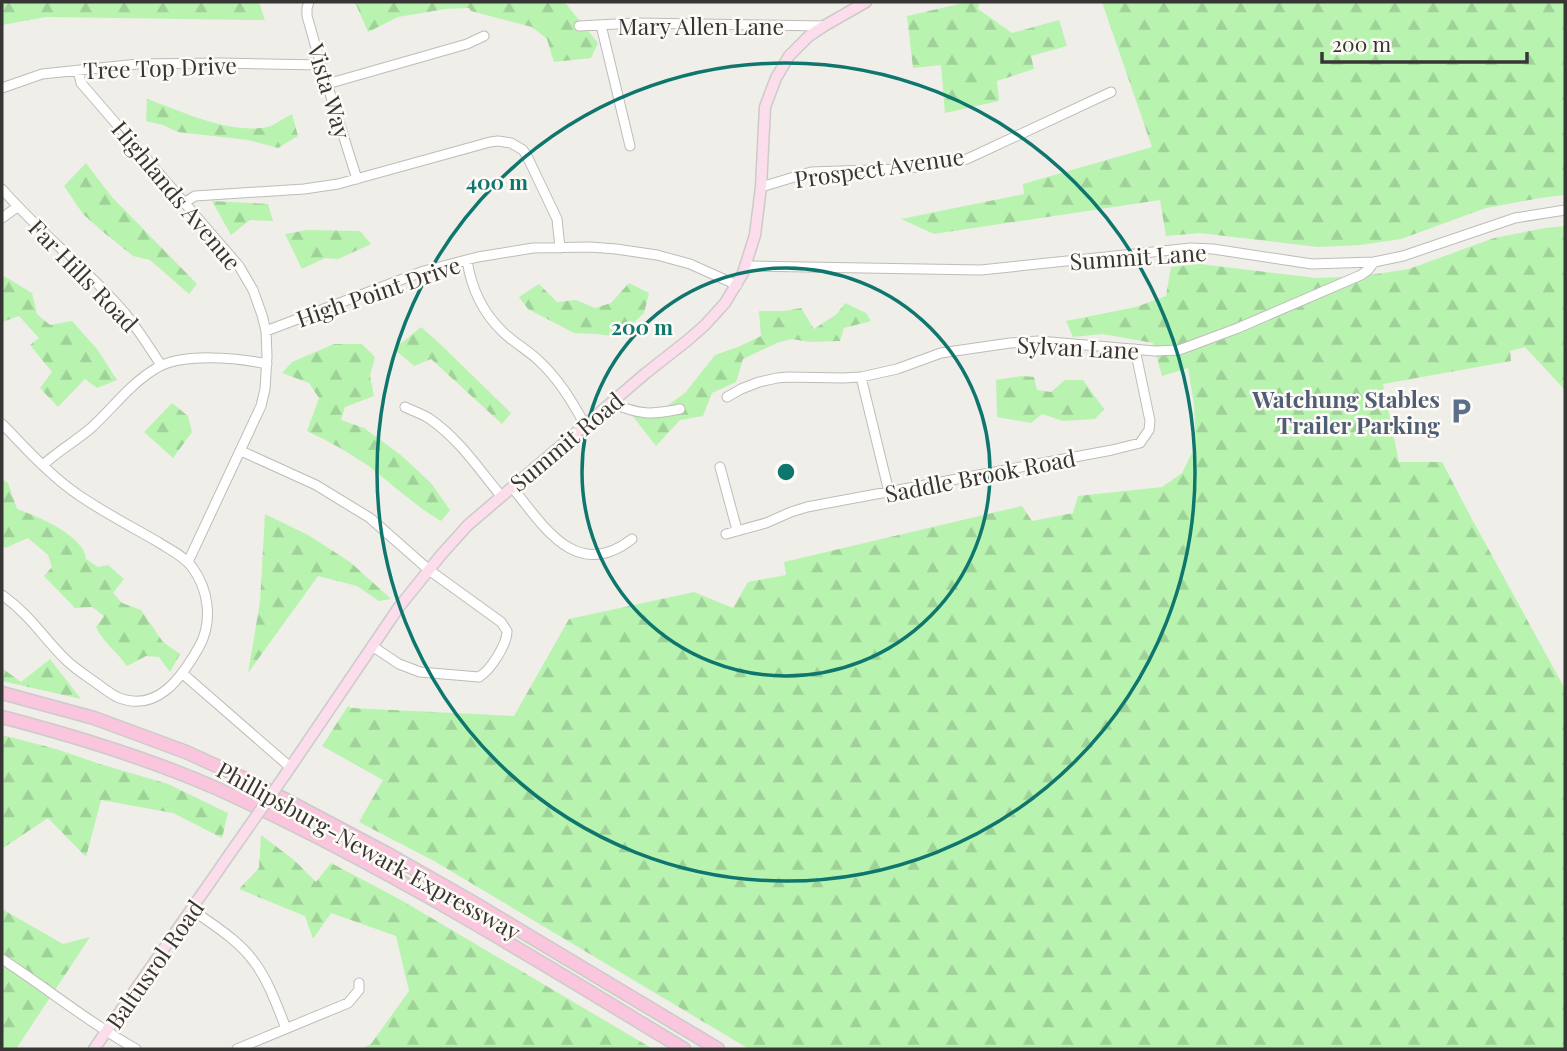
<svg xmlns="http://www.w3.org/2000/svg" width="1567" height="1051" font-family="'Playfair Display',serif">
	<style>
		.forest { fill: url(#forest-firs) }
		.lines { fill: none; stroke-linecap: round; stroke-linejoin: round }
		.minor-casing { stroke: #bfbcb8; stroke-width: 11 }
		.major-casing { stroke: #cbcbca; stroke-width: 13 }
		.highway-casing { stroke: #cbcbca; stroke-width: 15 }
		.minor { stroke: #fff; stroke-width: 9 }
		.major { stroke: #fcddeb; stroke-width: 10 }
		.highway { stroke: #fac6dd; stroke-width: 12 }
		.major-bridge-casing { stroke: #cbcbca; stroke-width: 13; stroke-linecap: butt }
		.major-bridge { stroke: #fcddeb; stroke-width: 10 }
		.ring { fill: none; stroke: #0f766e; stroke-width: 3.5 }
		.labels { text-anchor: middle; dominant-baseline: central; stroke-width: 5; stroke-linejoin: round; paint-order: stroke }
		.street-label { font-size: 23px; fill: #373634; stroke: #fefbf6 }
		.service-label { font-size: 23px; font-weight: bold; fill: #4e5e75; stroke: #fefbf6; text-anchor: end }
		.centre { fill: #0f766e; stroke: #fefbf6; stroke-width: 3.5 }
		.ring-label { font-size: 21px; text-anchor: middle; font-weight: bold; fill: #0f766e; stroke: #fefbf6; stroke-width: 5; stroke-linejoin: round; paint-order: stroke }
	</style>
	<defs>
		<pattern id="forest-firs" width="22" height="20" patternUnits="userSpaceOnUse" patternTransform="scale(1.75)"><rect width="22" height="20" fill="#b8f3b0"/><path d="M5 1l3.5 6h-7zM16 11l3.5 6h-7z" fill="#9fd198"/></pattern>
	</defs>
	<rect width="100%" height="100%" fill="#f0eee9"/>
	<path class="forest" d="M2,2H259L265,20L46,17L2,25Z
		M355,2H561L566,4L598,43L591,58L554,62L547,39L532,27L471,11L469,8L445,9L398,17L368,32Z
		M968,2H979L978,9L1012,33L1059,20L1067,46L1031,56L1034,69L997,81L999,101L945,113L941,65L913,68L907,16Z
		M1102,2H1565V195L1540,198L1486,208L1401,239L1360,245L1318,247L1200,233L1166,236L1160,200L934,234L901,219L1024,194L1023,184L1152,147Z
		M147,99C184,112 223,132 263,128C273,127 283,118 292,114L298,136L278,148L248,140L178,132L163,125L146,121Z
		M86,163L111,196L197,284L189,294L150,260L133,256L102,231L83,214L64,186Z
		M212,201L268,204L273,221L250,220L231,235Z
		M1565,226V390L1525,347L1510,351L1511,361L1383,384L1399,462H1442L1473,521L1565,689V1049H749L434,861L359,822L383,780L322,746L348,706L351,708L514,716L569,619L694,592L733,608L748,582L786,575L784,562L1022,506L1032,521L1073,513L1078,496L1162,487L1182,473L1196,445L1194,404L1188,368L1162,376L1153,343L1103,334L1073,337L1066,321L1136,307L1166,296L1171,267L1200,264L1316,278L1363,276L1409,269L1494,238L1545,228Z
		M307,230L360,231L371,244L338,259L325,258L302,269L285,234Z
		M2,275L32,293L37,314L50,325L72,321L97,349L117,380L97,388L85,379L58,407L40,388L52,372L30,345L39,338L19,316L2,322Z
		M629,283L649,293L644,313L619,337L597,334L574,333L528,309L519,297L539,284L557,302L576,300L595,308L611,303Z
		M845,303L866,313L871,321L844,328L840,341L810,342L791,339L777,343L743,359L736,382L712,393L703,416L680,420L656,446L627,409L664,408L685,393L715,355L738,347L761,336L759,311H784L801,308L814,329L837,314Z
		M421,327L438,342L511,413L502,424L431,359L414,366L394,349Z
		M334,344H362L375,357L370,376L374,396L345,407L341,420L364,428L402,456L431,483L450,510L441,521C415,506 393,485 370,467C350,453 329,441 307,431L319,398L309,383L282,373L292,362Z
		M1022,376L1034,377L1037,390L1051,392L1065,380H1083L1104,409L1095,419L1063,421L1042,414L1031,423L997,417L996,380Z
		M172,403L188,416L192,432L173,458L144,432Z
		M2,479L8,483L17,509C37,516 85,536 86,559L98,567L108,565L124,579L113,593L122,603L141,610L163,642L180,654L170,672L159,657L146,656L127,666C117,652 103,642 96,627L104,616L92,607L75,608L44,576L52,567L48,555L28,538L5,548L2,546Z
		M265,514L308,535L350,562L391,599L379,601L357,586L318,576L248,673L260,602Z
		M50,659L81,699L2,681V668L21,682Z
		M2,735L56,749L100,764L168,784L228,813L222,838L173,813L101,800L86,857L48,818L3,848L2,860Z
		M261,835L294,860L316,882L331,863L401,900L653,1049H361L371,1044L409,991L396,936L331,913L313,939L305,916L239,889L259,868Z
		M2,909L63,944L90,937L16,1049H7L2,1046Z"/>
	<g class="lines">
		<defs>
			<path id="minor" d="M309,2L307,8V16L321,65L357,179
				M601,25L630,146
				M579,26L635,23L824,26
				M78,70L81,83L239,266L253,290L262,315L266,331L267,356L265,389L261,406L188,562
				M327,84L467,44L484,36
				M2,88L42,74L138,64L221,63L321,65
				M761,187L811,172L900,169L933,165L967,159L1111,92
				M2,189C40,233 86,268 124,312C138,329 149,347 161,365
				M184,203L195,196L304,189L338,184L490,142L498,141L511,143L523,150L527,156L557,219L560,248
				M2,218L17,207
				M467,260C471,287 482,312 503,332C513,342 526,349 537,359C558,378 572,401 585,425
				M745,266L981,270L1191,248L1213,249L1312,264L1374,262L1403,256L1515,218L1565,210
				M266,331L424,271L478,257L533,248L590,247L616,249L657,255L690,264L737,285
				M861,377L889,492
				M727,397L741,389L759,382L777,378L788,377L843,378L861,377L897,369L941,353L1010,343L1039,341L1155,351L1179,350L1238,328L1361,275L1368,270L1374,262
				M612,403C639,415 652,415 680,409
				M405,407C413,411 423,414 430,419C459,439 479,469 501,496
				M2,424C26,448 51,477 80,496C105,513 132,527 158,542C169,549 184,556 192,567C209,590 213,622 199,647C182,677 157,714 117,697C109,693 102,687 95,682C85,675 74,668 65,659C42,636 30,615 2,595
				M241,451L316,485L370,518L429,570L501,622L507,631C507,644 491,670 479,677L420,672L399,664L372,646
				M43,465C58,451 76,441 91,428C112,409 130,384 155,369C181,352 238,358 267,364
				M720,467L737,530
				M512,487C544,527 577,582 632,539
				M726,534L766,523L791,512L807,507L1112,450L1140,443L1149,430L1150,421L1135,349
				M182,673L290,767
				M191,909C213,925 239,940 255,963C269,982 277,1006 286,1028
				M2,959C47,988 89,1023 136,1049
				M237,1049L348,1003L359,990V983"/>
			<path id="major" d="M285,775L399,607L441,555L468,525L646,373L688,340L705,325L725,303L743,273L755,235L761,187L765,107L776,78L789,56L809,36L824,26L866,2
				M94,1049L236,845"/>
			<path id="highway" d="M2,693L94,718L186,752L252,782L388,854L469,900L718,1049
				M2,717C75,736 148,758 218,789C380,862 532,957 684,1049"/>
		</defs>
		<use href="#minor" class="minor-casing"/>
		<use href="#major" class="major-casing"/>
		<use href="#highway" class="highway-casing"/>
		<use href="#minor" class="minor"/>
		<use href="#major" class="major"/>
		<use href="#highway" class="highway"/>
		<defs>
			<path id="major-bridge" d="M236,845L285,775"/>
		</defs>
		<use href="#major-bridge" class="major-bridge-casing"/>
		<use href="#major-bridge" class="major-bridge"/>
	</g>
	<g class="ring">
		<circle cx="786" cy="472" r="204"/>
		<circle cx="786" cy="472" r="409"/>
	</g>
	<defs>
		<symbol id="parking-bare" viewBox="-9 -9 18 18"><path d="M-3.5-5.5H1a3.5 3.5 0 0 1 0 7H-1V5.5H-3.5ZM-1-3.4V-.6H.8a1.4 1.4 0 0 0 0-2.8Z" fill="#5c6f8a" stroke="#fefbf6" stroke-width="2.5" paint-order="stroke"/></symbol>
	</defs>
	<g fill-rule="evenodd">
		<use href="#parking-bare" x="1442" y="392" width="38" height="38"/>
	</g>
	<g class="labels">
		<g class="street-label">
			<text x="701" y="25">Mary Allen Lane</text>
			<text transform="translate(160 67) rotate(-2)">Tree Top Drive</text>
			<text transform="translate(330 91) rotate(73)">Vista Way</text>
			<text transform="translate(879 167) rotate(-8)">Prospect Avenue</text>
			<text transform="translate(177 195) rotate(50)">Highlands Avenue</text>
			<text transform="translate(1138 256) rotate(-4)">Summit Lane</text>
			<text transform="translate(84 275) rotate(46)">Far Hills Road</text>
			<text transform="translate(378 291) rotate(-19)">High Point Drive</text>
			<text transform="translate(1078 347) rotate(3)">Sylvan Lane</text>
			<text transform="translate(566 441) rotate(-40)">Summit Road</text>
			<text transform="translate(980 475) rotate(-11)">Saddle Brook Road</text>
			<text transform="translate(369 850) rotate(29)">Phillipsburg-Newark Expressway</text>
			<text transform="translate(154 964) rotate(-55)">Baltusrol Road</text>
		</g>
		<g class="service-label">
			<text x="1440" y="398">Watchung Stables<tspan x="1440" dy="26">Trailer Parking</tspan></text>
		</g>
	</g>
	<circle cx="786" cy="472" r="10" class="centre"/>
	<g class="ring-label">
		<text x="497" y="190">400 m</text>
		<text x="642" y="335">200 m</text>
	</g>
	<rect width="1567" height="1051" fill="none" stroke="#373634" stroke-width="7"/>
	<path d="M1322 52v10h205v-10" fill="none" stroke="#373634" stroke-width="3.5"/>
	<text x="1332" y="52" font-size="21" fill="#373634" stroke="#fefbf6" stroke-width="5" paint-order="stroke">200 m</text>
</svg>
